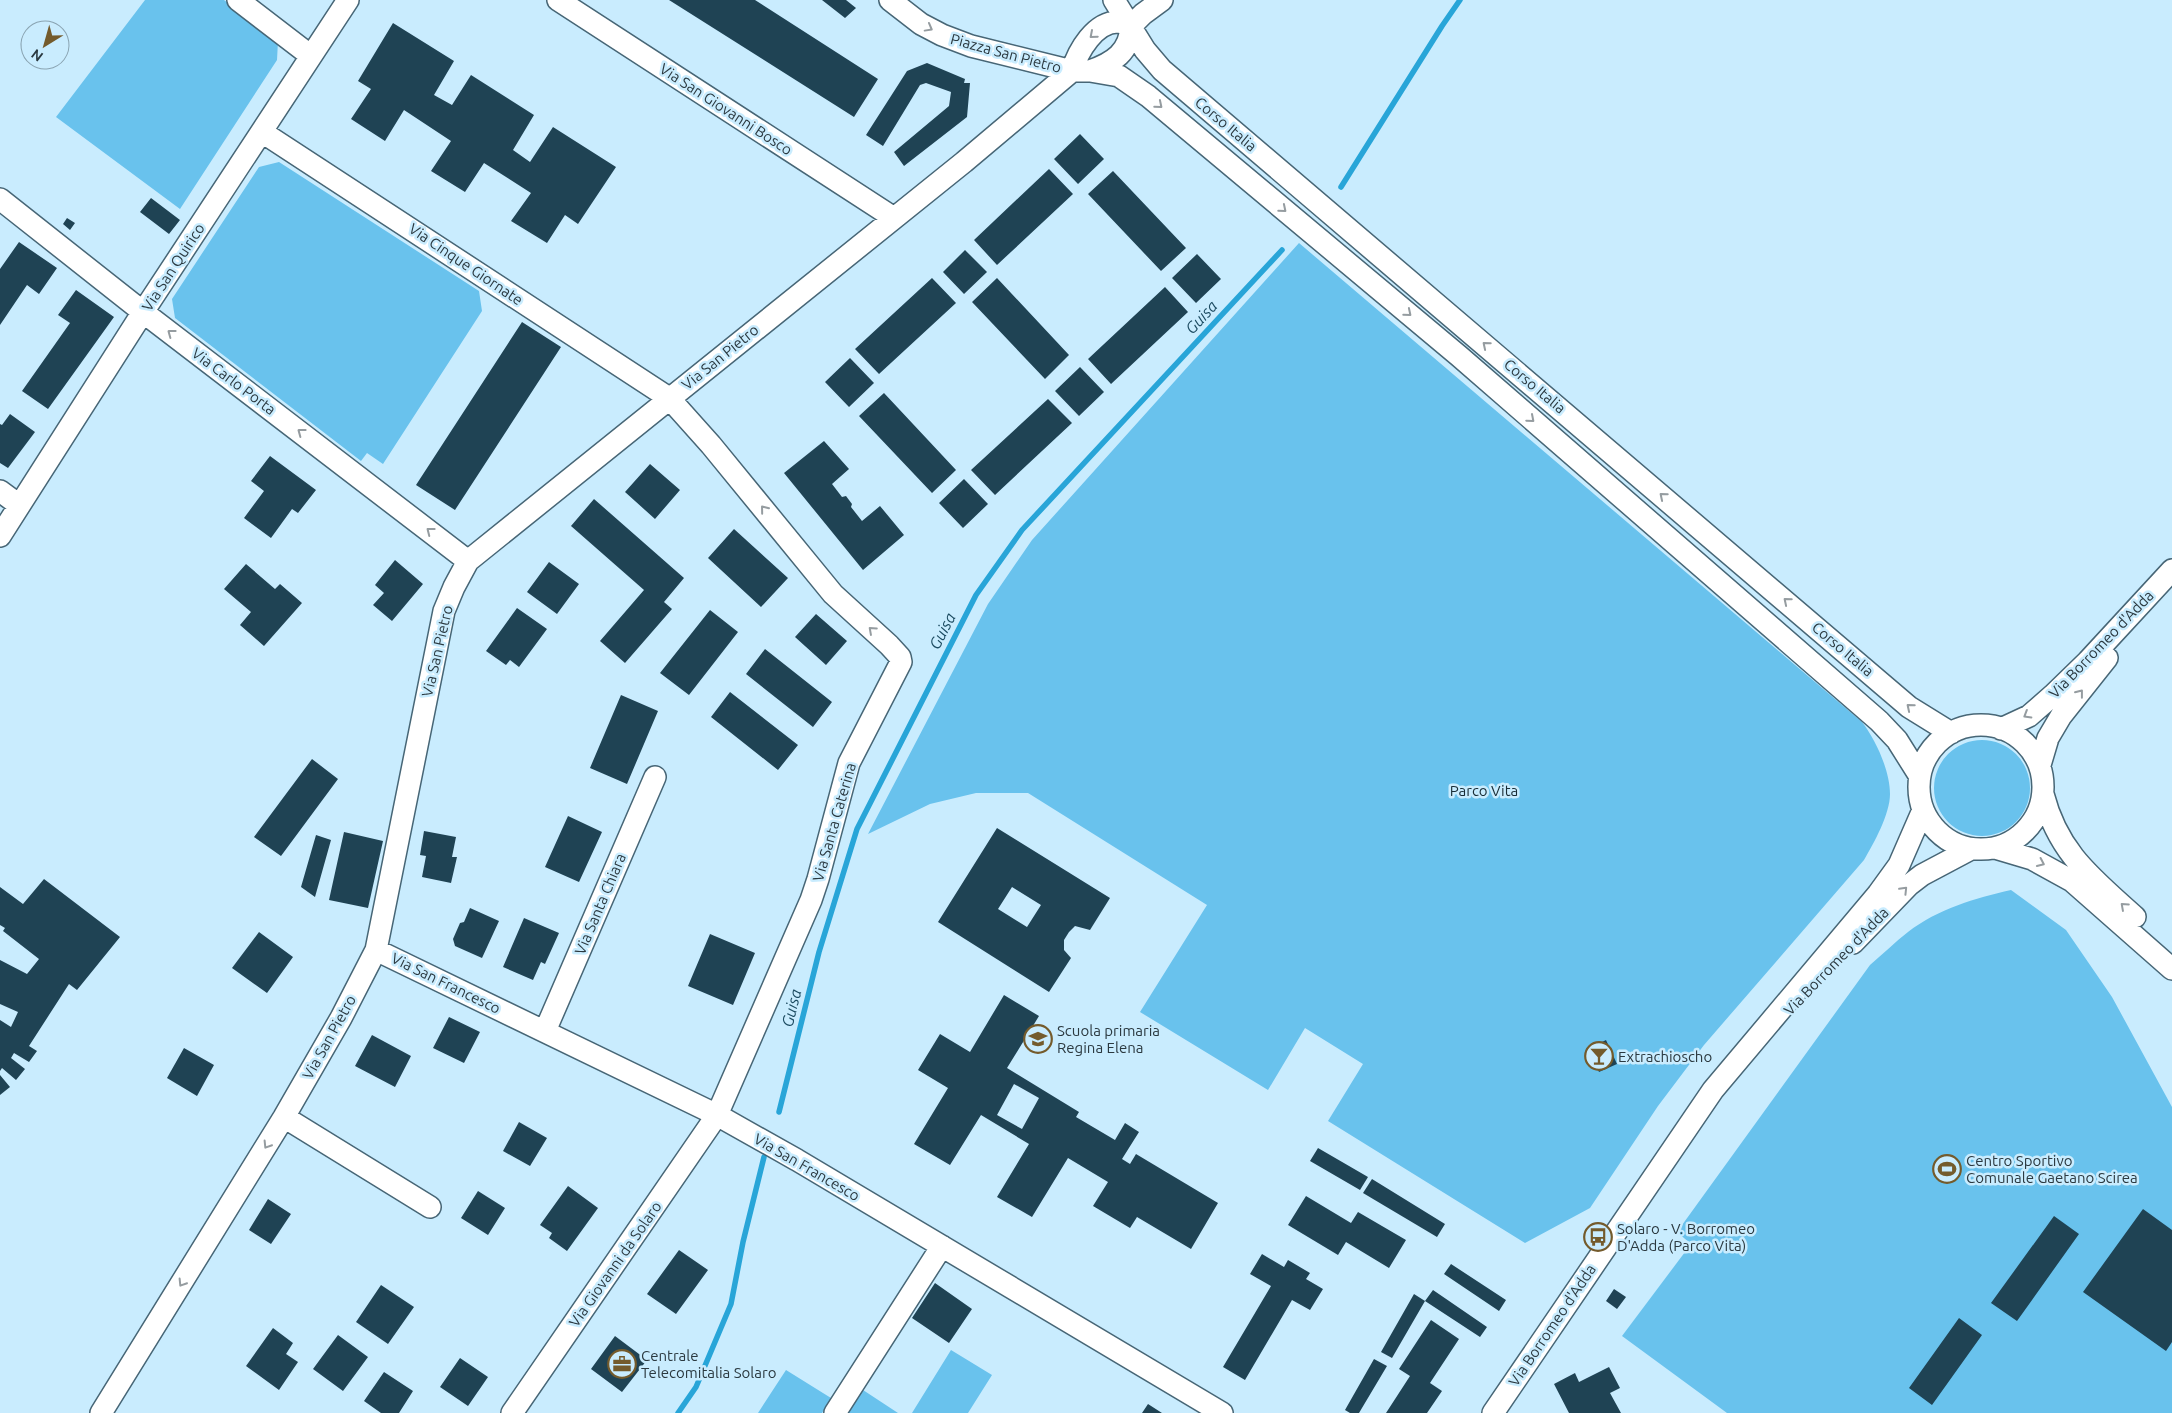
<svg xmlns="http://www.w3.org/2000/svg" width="2172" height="1413" font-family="Ubuntu,sans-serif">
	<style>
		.green { fill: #69c2ed }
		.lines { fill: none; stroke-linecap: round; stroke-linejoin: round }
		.stream { stroke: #28a5d8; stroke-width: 5.5 }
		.building { fill: #1f4354; fill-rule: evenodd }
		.minor-casing { stroke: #476676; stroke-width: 24 }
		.minor { stroke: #fff; stroke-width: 21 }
		.oneway { stroke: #959ca0 }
		.labels { text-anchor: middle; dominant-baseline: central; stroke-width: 5; stroke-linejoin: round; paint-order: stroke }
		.street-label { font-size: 15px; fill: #2b3940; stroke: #c9ecfe }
		.park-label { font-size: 15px; fill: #182c36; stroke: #c9ecfe }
		.poi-label { font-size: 15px; fill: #2b3940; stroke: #c9ecfe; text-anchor: start }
		.water-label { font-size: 16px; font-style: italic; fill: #1d4c62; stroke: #c9ecfe }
	</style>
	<rect width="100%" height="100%" fill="#c9ecfe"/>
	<path class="green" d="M145,0H224L278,41L277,60L180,209L56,117Z
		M279,162L479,291L482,311L383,464L367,453L361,461L175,318L172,299L259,167Z
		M1299,243L1862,722C1876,740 1890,771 1890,794C1890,814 1874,843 1864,860L1704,1045L1658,1106L1590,1208L1525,1243L1328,1121L1363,1064L1305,1028L1268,1090L1140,1012L1207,905L1028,793H976L930,804L868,834L988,604L1032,540Z
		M1934 788a48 48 0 1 1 96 0a48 48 0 1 1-96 0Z
		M2011,890L2066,930L2112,997L2172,1107V1413H1727L1622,1336L1691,1244L1677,1232L1870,965C1883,954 1895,942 1908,932C1938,909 1975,898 2011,890Z
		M951,1350L992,1375L968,1413H912Z
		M786,1370L831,1398L822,1413H758Z
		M863,1390L898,1413H848Z"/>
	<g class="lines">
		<path class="stream" d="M1341,187L1442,26L1460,0
			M779,1112L819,952L857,829L976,595L1022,530L1282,250
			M678,1413L696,1387L731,1304L743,1242L764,1157"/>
	</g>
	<path class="building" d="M669,0H755L878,79L854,117Z
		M822,0H846L856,8L845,18Z
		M393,23L454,61L434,95L452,105L471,75L534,115L513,150L530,162L553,127L616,167L578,224L565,215L547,243L511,221L531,193L484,163L465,192L431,171L451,141L404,110L385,141L351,119L371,89L358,81Z
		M927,63L965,79L964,83H970L967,117L904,166L894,152L949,106L951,92L926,83L920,85L883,146L866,135L907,71Z
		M1080,134L1104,159L1078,184L1054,159Z
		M1049,169L1073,194L997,265L974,240Z
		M1113,171L1186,248L1161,271L1088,194Z
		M151,198L180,220L169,234L140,212Z
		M67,218L75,223L70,230L63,224Z
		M19,242L57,268L39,294L27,285L0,325V269Z
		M965,250L987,272L964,294L943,272Z
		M1197,254L1221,279L1196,303L1172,278Z
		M932,278L956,303L879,374L855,349Z
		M997,278L1069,355L1045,379L972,302Z
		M1165,287L1188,312L1111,384L1088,359Z
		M76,290L114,317L48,409L22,391L70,323L58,315Z
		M522,322L561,347L455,510L416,485Z
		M850,358L874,383L849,407L825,382Z
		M1080,367L1104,392L1079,416L1055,391Z
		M884,393L956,470L932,493L859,416Z
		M1048,399L1072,423L995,495L971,470Z
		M10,414L35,432L8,468L0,463V424L2,425Z
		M824,441L849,469L832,484L842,497L846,496L852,504L851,507L862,521L880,506L904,535L863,570L784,473Z
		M270,456L316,490L298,513L292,509L271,538L244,518L264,491L251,481Z
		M650,464L680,490L655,519L625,492Z
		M964,479L988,504L963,528L939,503Z
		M594,499L684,578L664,602L672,609L625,663L600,641L644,590L571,526Z
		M734,529L788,578L761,607L708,558Z
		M395,560L423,584L392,621L373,605L384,593L375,585Z
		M549,562L579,584L557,614L527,592Z
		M246,564L275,589L280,584L302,603L264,646L240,625L251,612L224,589Z
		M517,608L547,629L519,667L510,660L506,665L486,651Z
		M710,610L738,632L689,695L660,673Z
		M816,614L847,641L826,665L795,637Z
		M765,649L832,702L813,727L746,674Z
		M730,692L798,745L778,770L711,717Z
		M621,695L658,711L627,784L590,768Z
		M312,759L338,779L281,856L254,837Z
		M568,816L602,832L579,882L545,867Z
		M997,828L1110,898L1090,930L1075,926L1069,932L1064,940V950L1071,958L1049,992L938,922ZM1012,887L1041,905L1027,927L998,909Z
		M424,831L456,837L452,857H457L451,883L422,877L426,856L420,855Z
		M344,832L383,841L368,908L329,900Z
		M316,835L331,840L315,897L301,887Z
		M44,879L120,937L77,990L69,984L29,1046L37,1051L29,1062L14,1053L11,1058L25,1069L16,1080L2,1068L0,1071V1020L11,1027L18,1012L0,1004V960L27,974L39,959L3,931L5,928L0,925V887L23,904Z
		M470,908L499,921L482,958L455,946L453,939L460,923L464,922Z
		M524,918L559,933L545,964L541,962L533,980L503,967Z
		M259,932L293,957L267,993L232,968Z
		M710,934L755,953L733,1005L688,986Z
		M1004,995L1039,1016L1007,1068L1079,1112L1076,1117L1115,1140L1125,1123L1139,1132L1122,1159L1130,1164L1136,1154L1218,1203L1191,1249L1137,1217L1130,1228L1093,1206L1108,1182L1068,1158L1032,1217L997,1197L1029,1144L981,1115L950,1165L914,1144L948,1088L918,1070L940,1034L970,1052ZM1014,1084L1039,1098L1022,1129L997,1115Z
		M449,1017L480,1032L464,1063L433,1048Z
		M372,1035L411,1056L395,1087L355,1066Z
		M1606,1040L1617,1064L1599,1072L1588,1049Z
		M184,1048L214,1065L197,1096L167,1078Z
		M0,1075L10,1087L0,1095Z
		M519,1122L547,1138L530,1166L503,1151Z
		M1318,1148L1368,1177L1360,1190L1310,1161Z
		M1372,1179L1445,1224L1437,1237L1363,1193Z
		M568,1186L598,1208L567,1251L549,1238L552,1233L540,1225Z
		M478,1191L505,1208L488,1235L461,1218Z
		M1306,1196L1351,1223L1358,1212L1406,1240L1389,1268L1346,1242L1338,1255L1288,1225Z
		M268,1199L291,1214L271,1244L249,1230Z
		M2143,1209L2172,1230V1342L2166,1351L2083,1292Z
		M2054,1216L2079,1234L2017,1321L1991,1303Z
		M679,1250L708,1270L676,1314L647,1294Z
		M1262,1254L1284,1267L1288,1260L1310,1273L1306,1279L1323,1289L1310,1310L1292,1300L1245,1380L1223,1367L1271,1286L1250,1274Z
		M1451,1264L1506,1300L1499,1311L1444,1274Z
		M935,1283L972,1309L949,1343L912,1318Z
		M381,1285L414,1307L388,1344L356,1322Z
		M1614,1289L1626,1297L1617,1309L1606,1301Z
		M1433,1290L1487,1327L1480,1337L1425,1301Z
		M1414,1294L1425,1301L1392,1358L1381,1352Z
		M1959,1318L1982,1335L1932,1405L1909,1388Z
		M1431,1320L1459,1339L1430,1383L1442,1391L1427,1413H1386L1410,1376L1399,1369Z
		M273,1328L293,1343L286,1354L298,1362L279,1390L246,1366Z
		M338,1335L368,1357L343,1391L313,1369Z
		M615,1336L647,1360L622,1392L591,1369Z
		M460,1358L488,1377L468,1406L440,1387Z
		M1374,1359L1387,1366L1359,1413H1350L1345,1410Z
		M1609,1367L1620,1388L1610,1393L1621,1413H1569L1554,1384L1575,1373L1579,1382Z
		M384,1372L413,1391L399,1413H381L364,1401Z
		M1148,1404L1162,1413H1142Z"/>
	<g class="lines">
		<defs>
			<path id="minor" d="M238,0L311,56
				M558,0L894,218
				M890,0L921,24L942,35L971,46L1072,71H1090L1119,76L1148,96L1459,356L1879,721L1897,740L1919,775
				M1114,0L1145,50L1162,70L1909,707L1951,733
				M1131,26L1143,14L1162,0
				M1090,71C1113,63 1130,52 1131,26
				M262,132L669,398L711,445L833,594L889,645L900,657L901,662L849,763L818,879L811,900L717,1115L512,1413
				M0,199L143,312L468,561
				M0,491L19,505
				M0,536L143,312L348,0
				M1919 787a62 62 0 1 1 124 0a62 62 0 1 1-124 0Z
				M2001,729L2029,716L2053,695L2088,661L2172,570
				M2040,765L2048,738L2061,716L2107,658
				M2043,794C2058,853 2092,878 2135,917
				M1995,848L2032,859L2072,881L2172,969
				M1853,943L1909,885L1922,875L1971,849
				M376,950L717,1115L797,1160L1222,1413
				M545,1031L655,777
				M284,1117L430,1207
				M101,1413L284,1117L341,1018L376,950L444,611L454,587L468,561L964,162L1072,71C1078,51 1095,21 1119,22C1123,23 1127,25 1131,26
				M835,1413L942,1246
				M1493,1413L1713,1090L1878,894L1899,865L1923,810"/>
		</defs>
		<use href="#minor" class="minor-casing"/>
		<use href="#minor" class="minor"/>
	</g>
	<defs><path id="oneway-chevron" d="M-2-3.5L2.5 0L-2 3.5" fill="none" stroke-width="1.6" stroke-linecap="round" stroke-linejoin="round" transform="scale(1.25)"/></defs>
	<g class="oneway">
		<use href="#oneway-chevron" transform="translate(929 28) rotate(29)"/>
		<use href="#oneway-chevron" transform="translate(1093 35) rotate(139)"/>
		<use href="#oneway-chevron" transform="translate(1159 105) rotate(40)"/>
		<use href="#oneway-chevron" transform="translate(1283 209) rotate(40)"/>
		<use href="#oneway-chevron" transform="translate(1408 313) rotate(40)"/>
		<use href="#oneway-chevron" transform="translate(171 333) rotate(-143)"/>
		<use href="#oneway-chevron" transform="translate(1486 345) rotate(-140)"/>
		<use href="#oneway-chevron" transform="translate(1531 419) rotate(41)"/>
		<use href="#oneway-chevron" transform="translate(301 432) rotate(-143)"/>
		<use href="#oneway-chevron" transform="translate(1663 496) rotate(-140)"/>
		<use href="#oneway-chevron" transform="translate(764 509) rotate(-129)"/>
		<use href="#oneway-chevron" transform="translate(430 531) rotate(-142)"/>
		<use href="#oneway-chevron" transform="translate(1787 601) rotate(-140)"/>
		<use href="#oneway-chevron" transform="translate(872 630) rotate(-138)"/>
		<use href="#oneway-chevron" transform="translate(2080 693) rotate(-52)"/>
		<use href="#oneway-chevron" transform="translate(1910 707) rotate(-140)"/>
		<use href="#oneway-chevron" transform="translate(2027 715) rotate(149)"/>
		<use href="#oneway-chevron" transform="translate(2041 863) rotate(25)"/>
		<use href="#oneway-chevron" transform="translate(1904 890) rotate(-46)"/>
		<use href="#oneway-chevron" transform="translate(2124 906) rotate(-138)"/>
		<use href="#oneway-chevron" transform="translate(267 1145) rotate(122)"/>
		<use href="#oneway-chevron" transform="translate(182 1283) rotate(122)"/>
	</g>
	<defs>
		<symbol id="school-ring" viewBox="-11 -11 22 22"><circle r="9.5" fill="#c9ecfe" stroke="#745b2c" stroke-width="1.5"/><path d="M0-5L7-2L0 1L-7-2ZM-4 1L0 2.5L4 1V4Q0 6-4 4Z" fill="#745b2c"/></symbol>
		<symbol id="bar-ring" viewBox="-11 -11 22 22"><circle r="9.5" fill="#c9ecfe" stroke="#745b2c" stroke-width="1.5"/><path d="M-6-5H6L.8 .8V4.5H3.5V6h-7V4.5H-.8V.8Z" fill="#745b2c"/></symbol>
		<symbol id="stadium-ring" viewBox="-11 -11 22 22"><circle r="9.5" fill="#c9ecfe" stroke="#745b2c" stroke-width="1.5"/><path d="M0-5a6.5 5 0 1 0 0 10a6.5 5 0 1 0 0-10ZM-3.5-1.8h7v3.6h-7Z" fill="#745b2c"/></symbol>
		<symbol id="bus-ring" viewBox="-11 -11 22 22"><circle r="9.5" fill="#c9ecfe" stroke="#745b2c" stroke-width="1.5"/><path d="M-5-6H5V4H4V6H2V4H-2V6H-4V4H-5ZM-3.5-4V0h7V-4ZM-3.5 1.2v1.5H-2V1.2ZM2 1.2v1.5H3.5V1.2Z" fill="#745b2c"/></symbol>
		<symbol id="office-ring" viewBox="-11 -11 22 22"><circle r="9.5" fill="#c9ecfe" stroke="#745b2c" stroke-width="1.5"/><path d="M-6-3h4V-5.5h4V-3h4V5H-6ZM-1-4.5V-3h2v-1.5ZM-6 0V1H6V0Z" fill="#745b2c"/></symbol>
	</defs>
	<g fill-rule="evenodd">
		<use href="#school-ring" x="1022" y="1023" width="32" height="32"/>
		<use href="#bar-ring" x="1583" y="1040" width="32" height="32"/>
		<use href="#stadium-ring" x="1931" y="1153" width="32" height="32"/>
		<use href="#bus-ring" x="1582" y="1221" width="32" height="32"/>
		<use href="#office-ring" x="606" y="1348" width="32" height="32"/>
	</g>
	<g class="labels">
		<g class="street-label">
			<text transform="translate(1006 53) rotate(15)">Piazza San Pietro</text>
			<text transform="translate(726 109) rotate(33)">Via San Giovanni Bosco</text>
			<text transform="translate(1226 124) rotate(40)">Corso Italia</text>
			<text transform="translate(466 264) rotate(34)">Via Cinque Giornate</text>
			<text transform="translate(173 267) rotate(-57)">Via San Quirico</text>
			<text transform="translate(720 357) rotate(-39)">Via San Pietro</text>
			<text transform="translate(234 381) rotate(37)">Via Carlo Porta</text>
			<text transform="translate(1535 386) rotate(40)">Corso Italia</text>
			<text transform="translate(2101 644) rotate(-46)">Via Borromeo d'Adda</text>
			<text transform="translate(1843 649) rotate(40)">Corso Italia</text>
			<text transform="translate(437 651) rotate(-77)">Via San Pietro</text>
			<text transform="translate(834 822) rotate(-74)">Via Santa Caterina</text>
			<text transform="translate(600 904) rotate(-67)">Via Santa Chiara</text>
			<text transform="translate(1836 961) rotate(-46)">Via Borromeo d'Adda</text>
			<text transform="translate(446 983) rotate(26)">Via San Francesco</text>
			<text transform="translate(329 1037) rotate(-61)">Via San Pietro</text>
			<text transform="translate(807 1167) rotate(30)">Via San Francesco</text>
			<text transform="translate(615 1264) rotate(-55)">Via Giovanni da Solaro</text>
			<text transform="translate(1552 1325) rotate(-56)">Via Borromeo d'Adda</text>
		</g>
		<g class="park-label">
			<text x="1484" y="790">Parco Vita</text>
		</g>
		<g class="poi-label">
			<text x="1057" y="1030">Scuola primaria<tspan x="1057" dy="17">Regina Elena</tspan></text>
			<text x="1618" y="1056">Extrachioscho</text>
			<text x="1966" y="1160">Centro Sportivo<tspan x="1966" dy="17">Comunale Gaetano Scirea</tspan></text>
			<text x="1617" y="1228">Solaro - V. Borromeo<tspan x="1617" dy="17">D'Adda (Parco Vita)</tspan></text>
			<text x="641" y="1355">Centrale<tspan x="641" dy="17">Telecomitalia Solaro</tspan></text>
		</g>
		<g class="water-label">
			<text transform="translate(1201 317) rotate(-47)">Guisa</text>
			<text transform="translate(942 631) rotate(-63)">Guisa</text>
			<text transform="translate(791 1008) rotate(-76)">Guisa</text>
		</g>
	</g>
	<g transform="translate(45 45) rotate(217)"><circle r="24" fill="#c9ecfe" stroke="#8aa4b2"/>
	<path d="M0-4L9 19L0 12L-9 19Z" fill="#745b2c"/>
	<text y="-8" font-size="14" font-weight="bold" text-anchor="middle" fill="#2b3940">N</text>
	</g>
</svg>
